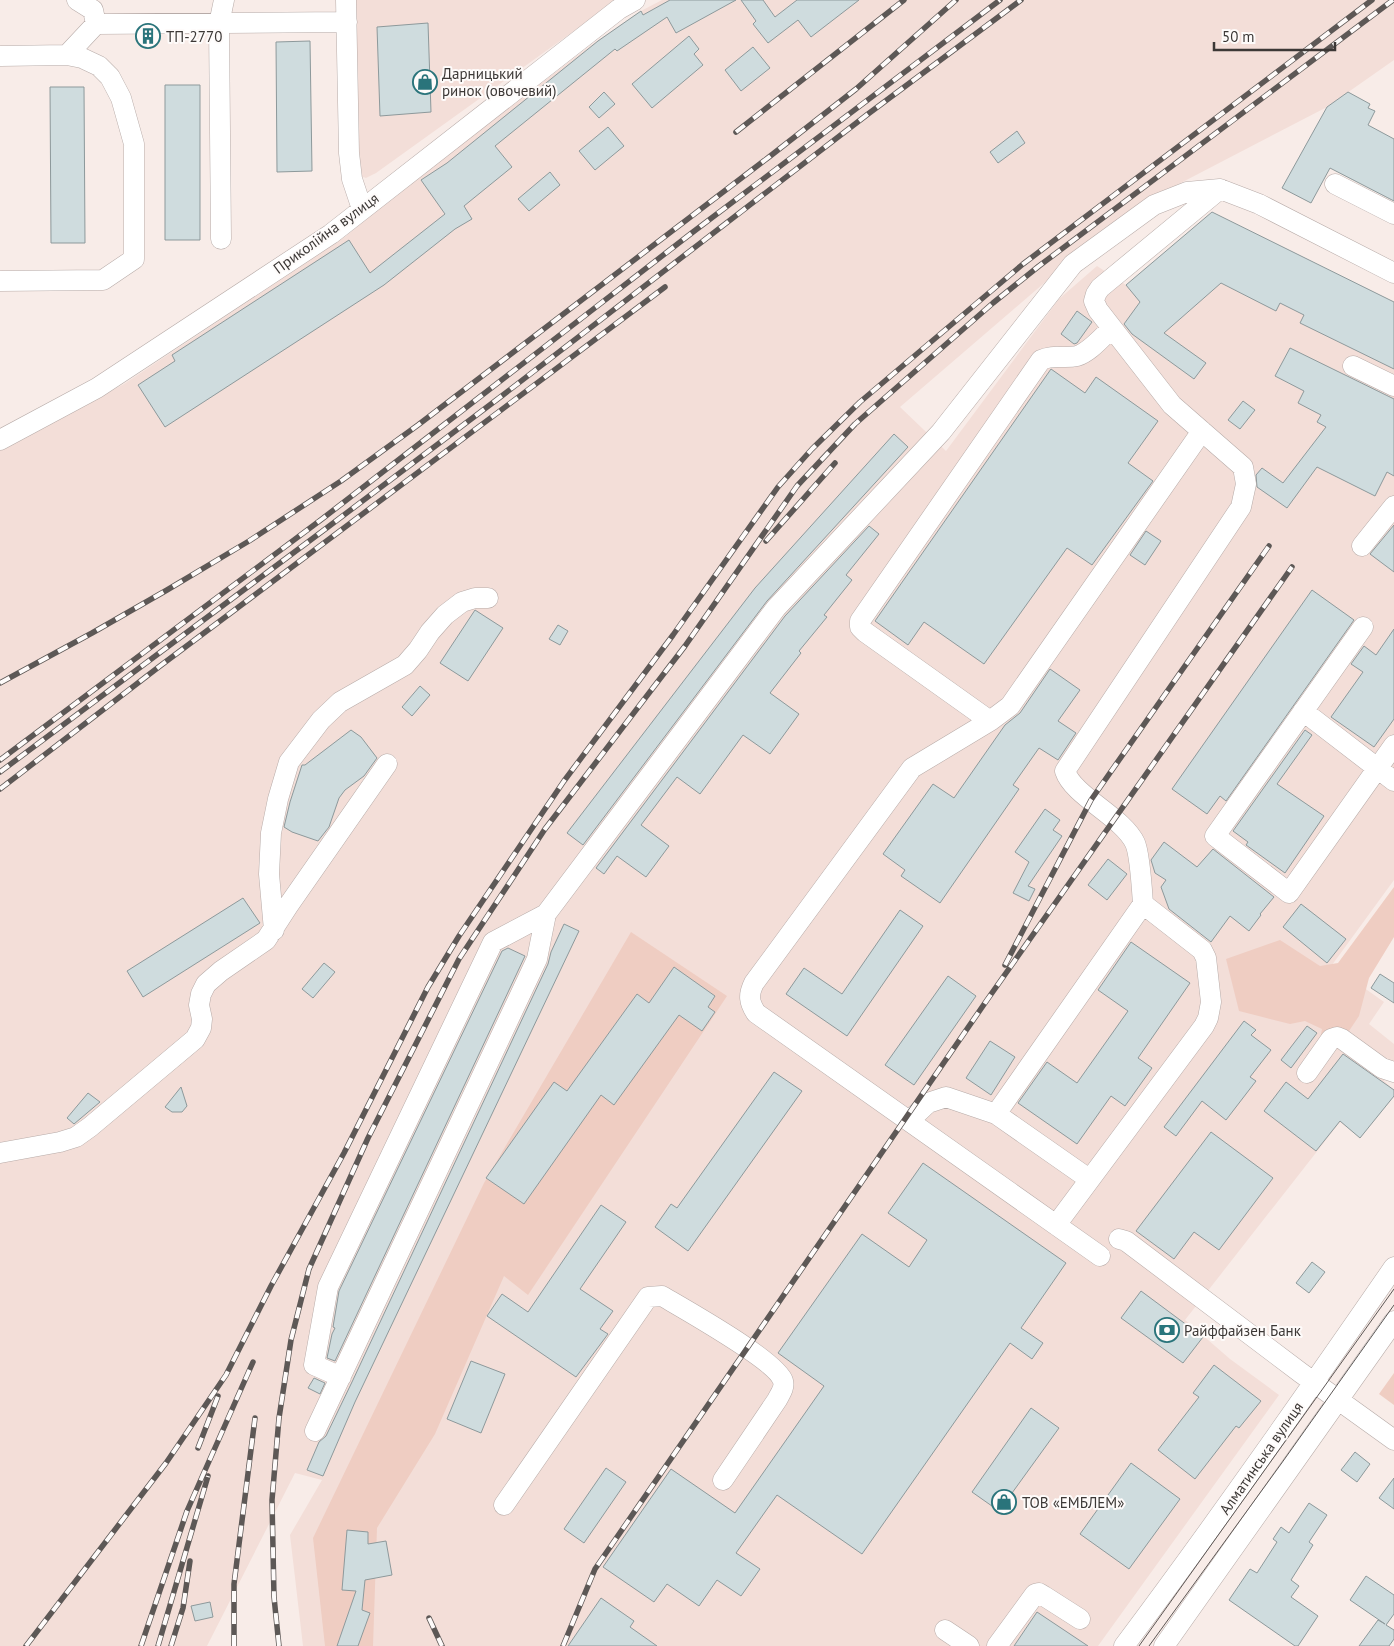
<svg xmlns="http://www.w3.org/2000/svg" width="1394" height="1646" font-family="'PT Sans',sans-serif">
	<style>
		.built { fill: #f3ded8 }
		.green { fill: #efcdc2 }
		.building { fill: #cfdcde; stroke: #8d999b }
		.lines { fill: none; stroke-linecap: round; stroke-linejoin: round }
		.minor-casing { stroke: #b7aba8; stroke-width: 21 }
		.minor { stroke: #fff; stroke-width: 20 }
		.tram { stroke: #5d5856; stroke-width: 1 }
		.rail-casing { stroke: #5d5856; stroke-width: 5.5 }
		.rail { stroke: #fefbfa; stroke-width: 4; stroke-dasharray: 11; stroke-linecap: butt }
		.labels { text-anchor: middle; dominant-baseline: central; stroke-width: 4; stroke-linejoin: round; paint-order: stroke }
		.poi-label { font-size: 15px; fill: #3c3836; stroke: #fefbfa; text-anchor: start }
		.street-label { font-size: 15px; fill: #3c3836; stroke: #fefbfa }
	</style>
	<rect width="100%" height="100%" fill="#f8ece8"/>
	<path class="built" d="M346,0H617L376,173L366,178L355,174Z
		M662,0H1394V60L1327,107L1148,200L1114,223L900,407L946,451L1059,299L1097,266L1126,285L1212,212L1394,302V880L1332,965L1384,1002L1369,1024L1394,1044V1067L1384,1081L1394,1090V1096L1360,1138L1340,1122L1185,1320L1230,1359L1279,1395L1098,1646H303L290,1535L322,1480L295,1473L207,1646H0V450L124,384L346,236L406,186L594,43L641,11Z"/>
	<path class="green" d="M1394,887V937L1369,978L1359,1016L1337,1049L1319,1045L1322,1029L1305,1021L1290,1024L1239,1011L1226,959L1280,940L1320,966L1338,963Z
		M631,932L727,996L528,1295L504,1276L435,1434L377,1528L373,1646H325L313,1538L484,1183Z
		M1394,1373V1405L1379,1394Z"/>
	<path class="building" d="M670,0H736L676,33L667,17L617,51L615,49L495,146L512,167L464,206L472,219L455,229L384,285L165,427L138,385L175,361L172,355L349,240L370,273L445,214L421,180L447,163L598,41L641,11L643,15Z
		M741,0H763L775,17L797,0H859L811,37L798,20L768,43L753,24L756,21Z
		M428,23L431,112L380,116L377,27Z
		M156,35V44H140V36Z
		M689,36L699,49L694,54L703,65L652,108L632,84Z
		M310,41L312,171L277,172L276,42Z
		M753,47L770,68L741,91L725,70Z
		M165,85H200V240H165Z
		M50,87H84L85,243H51Z
		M604,92L615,104L599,118L589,107Z
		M1348,92L1370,104L1368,108L1375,111L1368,125L1394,139V201L1330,168L1311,203L1282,188L1327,107Z
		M608,127L624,146L595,170L579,151Z
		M1017,131L1025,143L998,163L990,152Z
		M550,172L560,185L529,211L518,199Z
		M1212,212L1394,302V369L1300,323L1304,315L1280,303L1276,311L1221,283L1164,333L1206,363L1194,379L1132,334L1124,324L1140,302L1126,285Z
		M1077,311L1092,322L1077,343L1074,344L1061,334Z
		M1290,348L1394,399V476L1387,472L1375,496L1317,467L1287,508L1257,487L1256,475L1262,468L1283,483L1326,427L1317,422L1321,415L1298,403L1304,391L1275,376Z
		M1051,369L1085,393L1096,377L1158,421L1128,463L1153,481L1092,565L1067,548L984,664L924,622L908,645L875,621Z
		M1243,401L1255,410L1240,429L1228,420Z
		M894,434L908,447L767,601L583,845L567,833L755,588Z
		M1394,525V572L1370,554Z
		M869,526L879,534L846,575L852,580L824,615L827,617L799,651L801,653L770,693L799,714L770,754L743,735L700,794L677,777L641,825L669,846L646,877L617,856L604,874L596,868L785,616Z
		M1146,531L1161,541L1145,565L1130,555Z
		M1312,590L1354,620L1226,801L1220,796L1207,814L1172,789Z
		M475,610L503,628L468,681L440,663Z
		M558,625L568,631L560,645L549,639Z
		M1394,629V719L1374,747L1331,717L1363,672L1351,664L1364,646L1376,655Z
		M1050,669L1080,690L1058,721L1076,733L1058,760L1039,748L1013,785L1019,789L940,903L901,876L905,870L883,854L933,784L954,798L1005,725L1020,713Z
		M420,686L430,695L412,716L402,707Z
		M351,730L361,737L377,758L364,776L345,790L339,798L329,827L318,841L292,832L284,827L290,802L302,765H305Z
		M1305,730L1312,735L1277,784L1324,816L1285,873L1246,845L1248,842L1233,831Z
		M1045,809L1060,820L1053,830L1062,836L1028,886L1035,889L1029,901L1013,893L1029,862L1015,852Z
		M1164,842L1197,867L1213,849L1274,897L1260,914L1261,915L1249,931L1230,916L1211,942L1169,909L1161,887L1166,880L1155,873L1151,860Z
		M1108,859L1127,874L1107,900L1088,885Z
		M243,898L260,923L143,997L127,971Z
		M1301,904L1346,939L1327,963L1283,927Z
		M900,910L923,926L847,1036L786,994L804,968L842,994Z
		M564,924L579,931L355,1402L323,1476L307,1470L319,1442L326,1436L352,1382L548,964L551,952Z
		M1131,942L1190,983L1138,1058L1152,1068L1125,1106L1111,1096L1077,1144L1018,1103L1047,1062L1077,1083L1128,1011L1098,990Z
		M508,948L525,956L335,1361L327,1358L332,1334L335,1328L333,1327L339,1291L502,951Z
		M324,963L335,972L313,998L302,989Z
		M674,967L715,996L708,1007L715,1012L702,1031L679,1015L614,1105L601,1095L524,1204L486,1178L554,1082L567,1091L637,994L649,1003Z
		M1380,974L1394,983V1003L1371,988Z
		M948,976L976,996L914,1085L885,1065Z
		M1244,1021L1256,1030L1251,1035L1271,1050L1250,1077L1256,1081L1226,1120L1202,1101L1176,1136L1164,1127Z
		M1307,1026L1317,1033L1291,1068L1281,1060Z
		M990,1041L1015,1057L991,1095L966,1078Z
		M1343,1054L1394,1090V1096L1360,1138L1340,1121L1316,1151L1264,1111L1286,1082L1308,1099Z
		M774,1072L802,1091L688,1251L655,1227L671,1204L677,1208Z
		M181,1087L187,1106L182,1112H172L165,1107Z
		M88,1093L100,1102L74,1124L67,1118Z
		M1211,1132L1273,1178L1219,1250L1194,1232L1174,1259L1136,1231Z
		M923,1163L1066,1263L1021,1328L1043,1343L1032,1359L1010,1343L862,1554L777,1495L736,1553L760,1569L741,1596L717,1580L699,1606L667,1584L654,1602L603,1567L671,1469L735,1513L824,1386L778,1353L862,1234L909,1267L927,1240L888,1213Z
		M601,1205L626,1222L580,1289L613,1311L600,1329L608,1334L576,1377L487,1316L502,1294L528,1312Z
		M1312,1262L1325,1272L1309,1293L1296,1283Z
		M1141,1291L1203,1337L1183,1363L1121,1318Z
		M471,1361L505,1374L481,1433L447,1419Z
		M1214,1365L1261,1401L1239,1428L1236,1426L1195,1479L1158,1450L1199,1397L1193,1393Z
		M314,1378L325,1383L320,1394L308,1388Z
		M1031,1408L1059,1428L999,1511L972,1492Z
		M1355,1452L1370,1464L1357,1482L1341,1470Z
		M1131,1463L1180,1499L1129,1569L1080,1534Z
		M606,1468L626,1482L584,1543L564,1529Z
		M1394,1478V1509L1379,1498Z
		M1309,1503L1327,1515L1309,1542L1313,1545L1291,1580L1299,1586L1291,1597L1318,1616L1298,1646H1295L1229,1600L1250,1569L1257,1573L1277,1542L1273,1539L1281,1527L1289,1533Z
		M347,1530L368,1532V1544L386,1541L392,1575L365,1580L362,1610L370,1613L358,1646H337L356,1591L342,1590Z
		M1366,1576L1394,1595V1614L1386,1625L1394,1630V1639L1389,1646H1359L1378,1620L1385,1624L1350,1600Z
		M601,1598L634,1621L630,1627L657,1646H568Z
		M210,1602L213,1617L195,1621L191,1606Z
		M1037,1612L1088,1646H1014Z"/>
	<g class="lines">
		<defs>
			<path id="minor" d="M77,0L93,10L96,24
				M346,0L349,153L352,179L362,209
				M0,56L67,55L96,24L347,22
				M1335,184L1394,214
				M221,239L219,24L224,0
				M0,281L103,280L134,259V144L121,98L110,77L99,66L82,58L67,55
				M1353,366L1394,386
				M0,440L97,388L331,234L619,9L635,0
				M1362,546L1394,506
				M1363,627L1215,836L1289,893L1394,745
				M1303,711L1394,781
				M990,721L865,632L860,627V621L1041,360C1053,354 1064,359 1077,356C1090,352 1102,337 1112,328
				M274,930L269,874L271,833L278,799L289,762L321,720L340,702L405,665L418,650L430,632L445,615L462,602L475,598H488
				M1307,1073L1331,1039L1337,1037L1342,1039L1382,1068L1394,1072
				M996,1114L1143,904
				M909,1121L928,1103L946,1097L996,1114L1089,1179
				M0,1153L60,1142L76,1137L90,1127L195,1039L201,1028L202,1019L199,1005L201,994L206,984L221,971L266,940L288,906L387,764
				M1056,1225L1204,1026L1208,1018L1211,1002L1206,958L1202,950L1143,904C1142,890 1140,854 1135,843C1123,817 1073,796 1065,771L1241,507L1246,484L1243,467L1172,405L1098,310L1094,301L1096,294L1100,288L1220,189
				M1119,1239L1126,1241L1301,1373L1394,1440
				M1100,1256L756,1013C749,1002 748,995 754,983L912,768L990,721L1010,706L1202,431
				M341,1377L314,1365L328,1287L493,942L546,914
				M315,1431L537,959L546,914L776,608L941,432L1073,264L1154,205L1187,192L1220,189L1259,204L1394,273
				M504,1505L648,1297L662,1296C684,1309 777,1361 783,1381C785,1388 780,1394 777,1400L723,1480
				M945,1630L969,1646
				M997,1646L1035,1594L1039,1593L1044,1596L1080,1619
				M1124,1646C1217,1522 1306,1394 1394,1267
				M1164,1646L1394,1321"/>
		</defs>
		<use href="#minor" class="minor-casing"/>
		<use href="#minor" class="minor"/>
		<path class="tram" d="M1139,1646L1394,1289
			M1149,1646L1281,1464L1394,1305"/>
		<defs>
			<path id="rail" d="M736,132L904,0
				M766,541L835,463
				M0,683L92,633L167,590L249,541L341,481L418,425L769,157L856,89L956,0
				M0,760L322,519L693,232L1000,0
				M0,772L328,527L503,395L868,114L1021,0
				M0,789L160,666L665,287
				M1005,965L1091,800L1269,546
				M198,1448L218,1396
				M429,1618L442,1646
				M26,1646L166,1463L226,1375L271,1286L344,1153L428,987L459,936L564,781L673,635L778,487L812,449L860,402L1023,264L1372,0
				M141,1646L187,1511L253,1362
				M158,1646L208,1476
				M171,1646L183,1608L190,1561
				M234,1646V1584L255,1418
				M279,1646L274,1597L272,1500L279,1418L291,1340L309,1269L368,1138L459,959L545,829L685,646L797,486L855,424L993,303L1039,266L1393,0
				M563,1646L595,1569L987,1000L1292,567"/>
		</defs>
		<use href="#rail" class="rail-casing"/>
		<use href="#rail" class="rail"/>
	</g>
	<defs>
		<symbol id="building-ring" viewBox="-11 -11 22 22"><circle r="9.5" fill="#fefbfa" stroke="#2a747b" stroke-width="1.5"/><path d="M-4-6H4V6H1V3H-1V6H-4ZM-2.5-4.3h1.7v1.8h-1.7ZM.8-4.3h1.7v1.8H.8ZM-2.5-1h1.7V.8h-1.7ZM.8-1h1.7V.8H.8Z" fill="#2a747b"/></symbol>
		<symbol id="shop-ring" viewBox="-11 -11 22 22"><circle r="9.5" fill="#fefbfa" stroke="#2a747b" stroke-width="1.5"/><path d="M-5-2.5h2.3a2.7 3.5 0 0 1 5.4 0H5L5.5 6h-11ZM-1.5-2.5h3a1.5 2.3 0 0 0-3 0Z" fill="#2a747b"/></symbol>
		<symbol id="bank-ring" viewBox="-11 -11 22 22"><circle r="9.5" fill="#fefbfa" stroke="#2a747b" stroke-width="1.5"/><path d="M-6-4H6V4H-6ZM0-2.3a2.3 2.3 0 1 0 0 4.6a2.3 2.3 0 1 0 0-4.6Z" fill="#2a747b"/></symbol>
	</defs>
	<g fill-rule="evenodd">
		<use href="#building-ring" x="134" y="22" width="28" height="28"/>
		<use href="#shop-ring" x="411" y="68" width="28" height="28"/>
		<use href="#bank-ring" x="1153" y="1316" width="28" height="28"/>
		<use href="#shop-ring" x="990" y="1488" width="28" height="28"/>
	</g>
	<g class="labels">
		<g class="poi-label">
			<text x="166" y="36">ТП-2770</text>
			<text x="442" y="73">Дарницький<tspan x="442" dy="17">ринок (овочевий)</tspan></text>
			<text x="1184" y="1330">Райффайзен Банк</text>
			<text x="1022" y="1502">ТОВ «ЕМБЛЕМ»</text>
		</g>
		<g class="street-label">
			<text transform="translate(326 233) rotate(-36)">Приколійна вулиця</text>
			<text transform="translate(1261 1458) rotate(-55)">Алматинська вулиця</text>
		</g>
	</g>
	<path d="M1214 42v8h121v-8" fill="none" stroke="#3c3836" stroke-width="2.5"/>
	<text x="1222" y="42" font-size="15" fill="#3c3836" stroke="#fefbfa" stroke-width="4" paint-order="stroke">50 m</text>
</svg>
